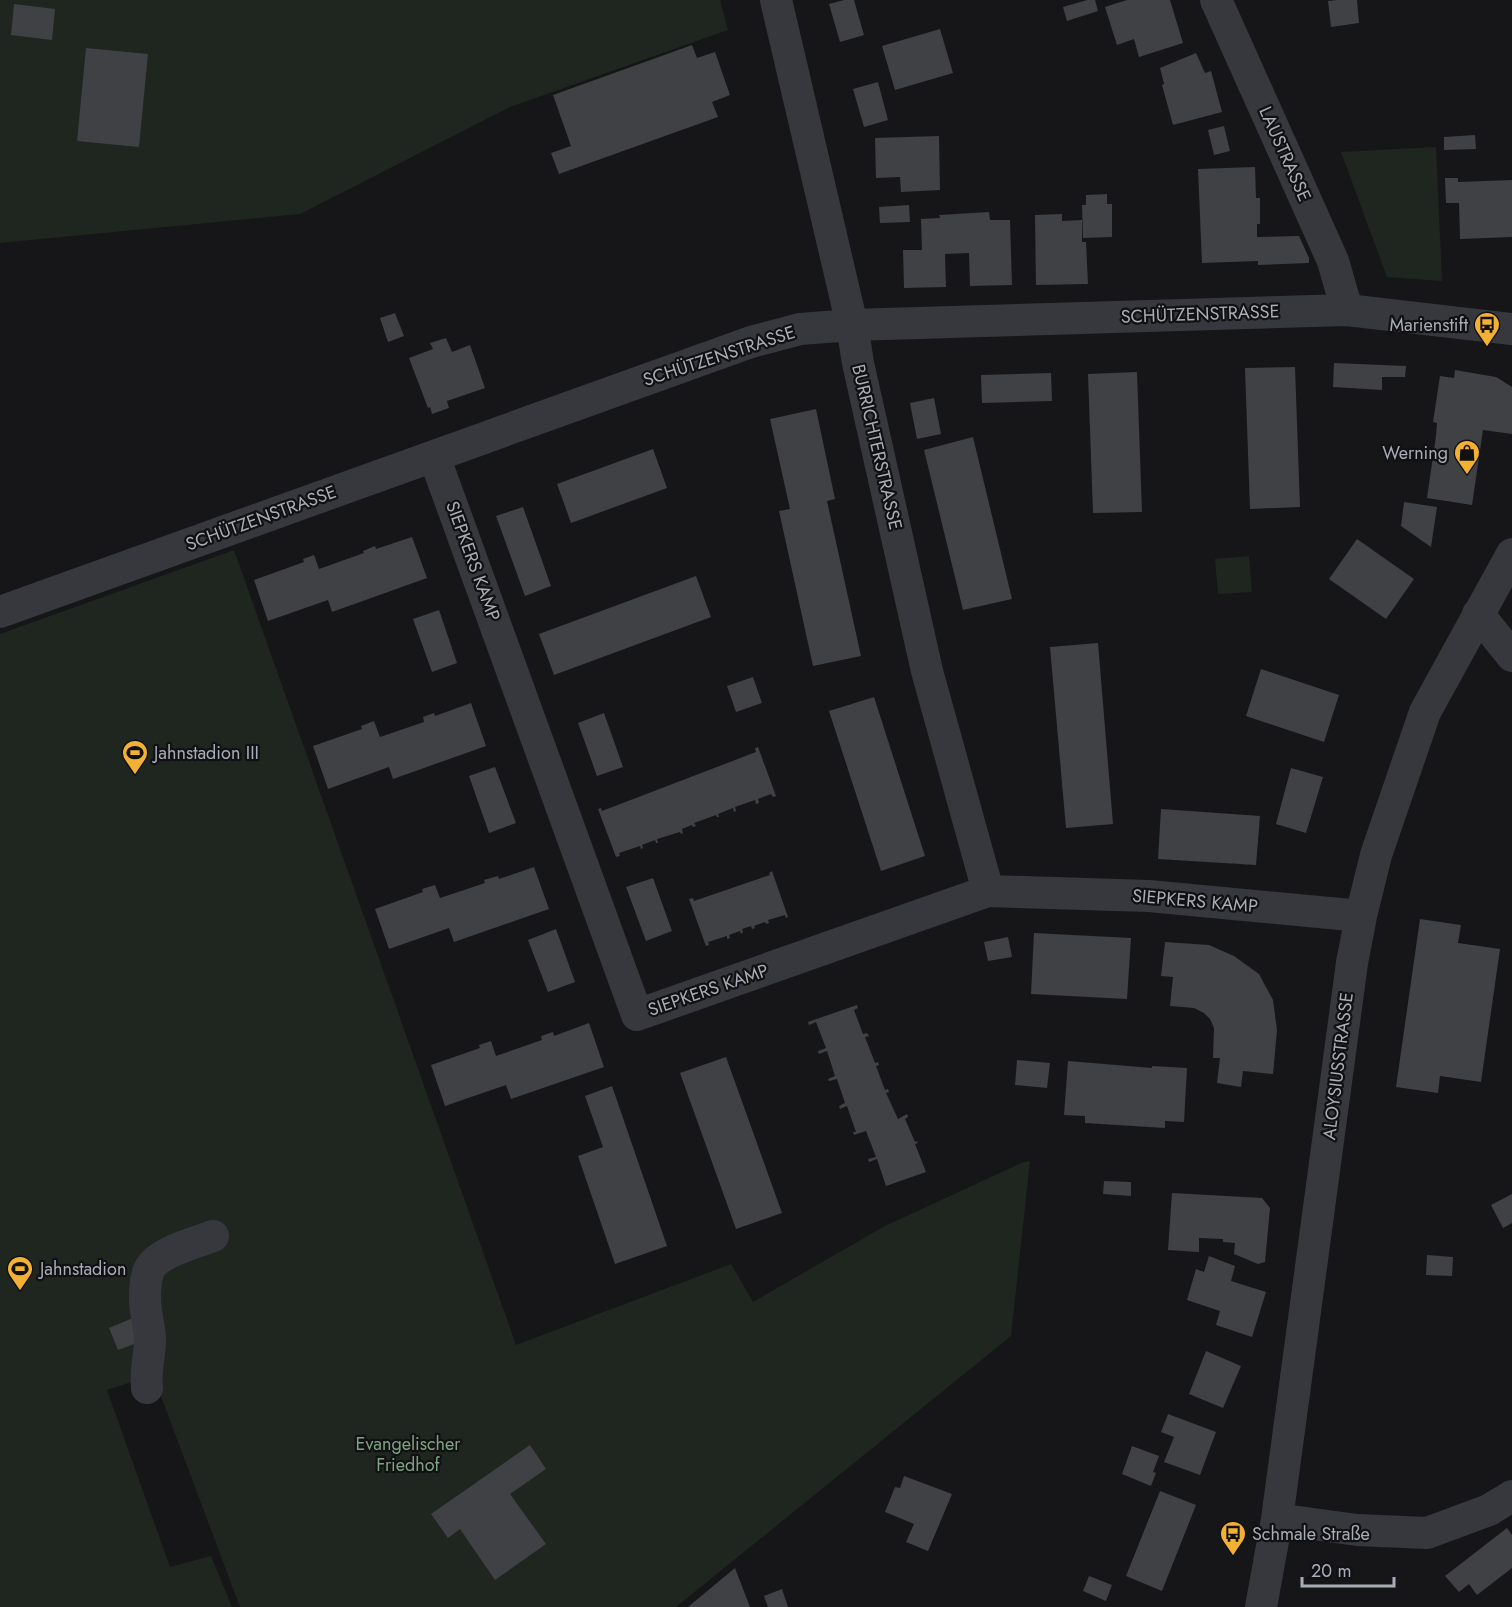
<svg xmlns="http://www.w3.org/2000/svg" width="1512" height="1607" font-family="Jost,sans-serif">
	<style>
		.green { fill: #1e261f }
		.building { fill: #404145 }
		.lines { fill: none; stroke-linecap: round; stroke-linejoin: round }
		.minor { stroke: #37383d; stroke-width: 32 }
		.labels { text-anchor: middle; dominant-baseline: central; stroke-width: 4.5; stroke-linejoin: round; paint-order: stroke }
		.street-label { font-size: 18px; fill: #a8adb8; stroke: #111113 }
		.poi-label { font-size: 18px; fill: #a8adb8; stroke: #111113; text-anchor: start }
		.park-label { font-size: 18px; fill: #7fa381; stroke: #111113 }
	</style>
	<rect width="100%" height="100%" fill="#161618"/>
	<path class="green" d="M0,0H720L728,30L510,107L300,214L0,243Z
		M1436,147L1442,281L1387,277L1341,152Z
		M234,550L516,1345L731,1264L753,1302L883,1227L1021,1163L1030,1161L1011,1336L676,1607H240L153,1375L107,1390L170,1567L211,1556L232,1607H0V634Z
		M1249,556L1252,592L1218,594L1215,559Z"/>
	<path class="building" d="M844,0H854L864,35L840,42L829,4Z
		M1087,0H1095L1098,11L1067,21L1063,7Z
		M1127,0H1170L1183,43L1139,57L1134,39L1117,45L1105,7Z
		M1337,0H1357L1359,23L1331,27L1328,1Z
		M14,4L55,9L52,40L11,35Z
		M940,29L953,73L895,90L882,46Z
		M692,45L697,58L715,52L730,95L712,102L718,117L559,174L551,153L571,146L553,95Z
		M86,48L148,54L139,147L77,141Z
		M1196,53L1205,73L1211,71L1222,112L1173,125L1162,85L1164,84L1160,68Z
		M878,82L888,120L864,127L853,89Z
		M1224,126L1230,151L1214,155L1208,130Z
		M1475,135L1476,149L1444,150V137Z
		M939,136L940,190L901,192L900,177L876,178L875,138Z
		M1255,167L1256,198H1260V224H1257V237L1299,236L1309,258V263L1258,265V261L1202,263L1198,169Z
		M1445,178H1458V182L1512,180V237L1460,239L1459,203H1446Z
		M1107,194V204H1112V237L1083,238L1082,205H1086V195Z
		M909,205L910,222L880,223L879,207Z
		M989,212L990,220H1010L1012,285L970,286L969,253L945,254L946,287L904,288L903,250H922L921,219L940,218L939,215Z
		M1062,214V221L1082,220V242H1086L1088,284L1036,285L1035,215Z
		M395,313L404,336L388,342L380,318Z
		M446,338L452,352L470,345L485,388L447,401L449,408L432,414L430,407L428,408L409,358L433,349L430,343Z
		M1334,363L1406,366L1405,377H1382V390L1333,387Z
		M1295,367L1300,507L1250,509L1245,368Z
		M1455,370L1496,377L1512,387V434L1483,430L1472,505L1427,498L1436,436L1437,423L1433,422L1440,376L1454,378Z
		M1137,372L1142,512L1093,513L1088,374Z
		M1051,373L1052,401L982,403L981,375Z
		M934,398L941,434L917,439L910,403Z
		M816,409L835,499L827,501L861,656L813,666L779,511L790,509L770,419Z
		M973,437L1012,599L963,610L924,450Z
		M653,449L667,488L571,523L557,484Z
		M1404,502L1437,507L1431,547L1401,526Z
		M523,507L551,586L525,596L496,516Z
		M412,537L427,578L332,612L328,600L268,621L254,580L304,562L303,559L314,555L319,569L364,553L363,551L375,546L376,549Z
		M1357,539L1414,579L1386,619L1329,579Z
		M696,576L711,617L554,675L539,634Z
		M439,610L457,663L432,672L413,619Z
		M1098,643L1113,824L1066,828L1050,647Z
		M1261,669L1339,695L1324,742L1246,716Z
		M753,677L762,703L736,712L727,686Z
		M874,697L925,856L881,871L829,711Z
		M471,703L486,746L393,779L389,767L328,789L313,746L362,729L361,726L374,721L380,737L424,722L423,717L434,713L435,716Z
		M604,713L623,767L597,776L578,723Z
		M758,747L776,796L773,797L771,794L758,799L759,803L756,804L755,800L735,807L736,811L734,812L733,808L718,814L719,817H717L716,815L694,823L696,826L693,827L692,825L682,829L683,833L681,834L680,832L657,839L658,843H656L655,840L642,845L643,848L641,849L640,846L619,853L620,856L616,857L598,809L601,808L602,811L756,752L755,748Z
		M495,767L516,823L489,833L469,776Z
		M1291,768L1323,777L1306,833L1276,824Z
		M1161,809L1260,816L1256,865L1158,859Z
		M534,867L549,909L454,942L449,928L389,949L375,909L423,892L422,889L435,885L440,898L485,883L484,880L498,876L499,879Z
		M772,871L788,917L786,918L785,915L768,920L769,923L766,924L765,922L754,926L755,928L752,929L751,926L742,929L743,932L741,934L740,931L729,935L730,938L727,939V936L708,942L709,945L706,946L689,899L693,898L694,901L770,875L769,873Z
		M653,878L672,931L646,941L626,887Z
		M1420,919L1461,925L1458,943L1500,949L1481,1082L1440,1076L1438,1093L1396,1087Z
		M556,929L575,982L548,992L528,940Z
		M1034,933L1131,938L1127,999L1031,994Z
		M1008,937L1012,957L988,961L984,942Z
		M1165,942L1209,945L1234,956L1259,974L1273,1000L1277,1030L1273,1074L1243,1071L1241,1087L1217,1083L1220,1058H1213L1214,1028L1210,1019L1204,1013L1194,1008L1170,1006L1173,977L1161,976Z
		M857,1005L858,1008L854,1010L863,1034L867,1033L869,1036L865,1037L875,1063L878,1062L879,1065L876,1066L885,1090L888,1089L889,1092L886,1093L898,1119L907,1114L908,1117L905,1119L915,1142L917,1141L918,1143L915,1144L926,1172L886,1186L877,1159L869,1162L868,1159L876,1157L866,1131L854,1135L853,1132H856L847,1106L840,1109L839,1106L845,1103L837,1079L829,1081L828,1079L835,1076L827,1051L819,1054L818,1051L826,1048L816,1022L809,1025L808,1022Z
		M589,1023L604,1067L511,1099L506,1085L445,1106L431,1065L480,1048L479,1045L491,1041L496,1056L542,1040L541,1036L553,1032L554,1036Z
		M726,1057L782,1213L736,1229L680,1073Z
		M1017,1060L1050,1063L1047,1088L1015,1085Z
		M1068,1061L1152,1068V1066L1187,1068L1184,1122L1165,1121V1128L1085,1123V1116L1064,1115Z
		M612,1086L667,1246L615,1264L578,1156L603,1147L585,1096Z
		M1104,1181L1131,1182V1196L1103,1194Z
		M1172,1193L1262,1198L1270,1208L1265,1262L1258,1264L1234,1254L1235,1243L1223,1242V1239L1199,1238V1252L1168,1250Z
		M1512,1194V1223L1503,1228L1491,1205Z
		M1427,1255L1453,1257L1452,1276L1426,1275Z
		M1209,1256L1235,1266L1231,1281L1266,1292L1252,1337L1216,1325L1220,1311L1187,1300L1196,1269L1204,1272Z
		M133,1318L142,1341L118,1350L109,1328Z
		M1206,1351L1241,1366L1223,1408L1189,1394Z
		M1168,1414L1216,1432L1200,1475L1164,1462L1174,1437L1161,1432Z
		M530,1445L546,1469L510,1494L546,1544L495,1580L460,1529L448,1538L431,1514Z
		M1132,1446L1159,1456L1153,1472L1156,1473L1151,1486L1122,1474Z
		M904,1476L952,1494L928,1551L906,1542L914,1524L885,1512L895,1487L900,1488Z
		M1160,1491L1196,1505L1162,1591L1126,1576Z
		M1507,1528L1512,1535V1568L1477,1595L1469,1584L1459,1592L1445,1576Z
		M735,1568L750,1607H688Z
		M1089,1576L1112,1585L1106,1601L1083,1591Z
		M782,1589L788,1607H768L764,1596Z"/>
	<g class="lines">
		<path class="minor" d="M776,0L852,325L858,363L927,671L988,891
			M1216,0L1333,261L1347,310
			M434,456L637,1015L988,891L1149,896L1361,916
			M0,612L751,342L800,329L852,325L1347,310L1512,329
			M1478,614L1512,656
			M147,1388C145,1370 150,1356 150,1338C149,1326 146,1314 145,1302C145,1292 145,1279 149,1270C157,1252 195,1243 213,1236
			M1277,1519L1357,1530L1427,1533L1489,1510L1512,1496
			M1261,1607L1277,1519L1352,963L1361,916L1376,855L1425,712L1512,554"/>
	</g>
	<defs>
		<symbol id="bus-pin" viewBox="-11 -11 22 30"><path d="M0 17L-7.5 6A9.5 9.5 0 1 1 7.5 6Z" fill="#f2b134" stroke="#111113"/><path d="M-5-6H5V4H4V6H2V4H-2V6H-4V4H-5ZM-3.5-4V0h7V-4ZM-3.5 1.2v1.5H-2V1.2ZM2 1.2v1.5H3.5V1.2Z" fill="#111"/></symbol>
		<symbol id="shop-pin" viewBox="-11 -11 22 30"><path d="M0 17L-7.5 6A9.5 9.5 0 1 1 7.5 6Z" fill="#f2b134" stroke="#111113"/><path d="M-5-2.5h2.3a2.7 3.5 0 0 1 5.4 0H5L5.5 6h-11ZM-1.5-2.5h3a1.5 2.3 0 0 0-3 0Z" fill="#111"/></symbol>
		<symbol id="stadium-pin" viewBox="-11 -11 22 30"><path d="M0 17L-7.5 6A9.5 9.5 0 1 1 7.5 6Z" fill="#f2b134" stroke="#111113"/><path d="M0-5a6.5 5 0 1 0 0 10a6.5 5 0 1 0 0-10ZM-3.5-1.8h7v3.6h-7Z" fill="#111"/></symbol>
	</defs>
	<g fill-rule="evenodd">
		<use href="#bus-pin" x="1472" y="310" width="30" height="40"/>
		<use href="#shop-pin" x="1452" y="438" width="30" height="40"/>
		<use href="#stadium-pin" x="120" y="738" width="30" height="40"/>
		<use href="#stadium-pin" x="5" y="1254" width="30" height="40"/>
		<use href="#bus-pin" x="1218" y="1519" width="30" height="40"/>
	</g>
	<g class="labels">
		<g class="street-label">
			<text transform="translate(1285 154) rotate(66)">LAUSTRASSE</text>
			<text transform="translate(1200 314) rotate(-2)">SCHÜTZENSTRASSE</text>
			<text transform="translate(719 356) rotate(-18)">SCHÜTZENSTRASSE</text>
			<text transform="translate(877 447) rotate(77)">BURRICHTERSTRASSE</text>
			<text transform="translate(261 518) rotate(-20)">SCHÜTZENSTRASSE</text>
			<text transform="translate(473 561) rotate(70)">SIEPKERS KAMP</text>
			<text transform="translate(1195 901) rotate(5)">SIEPKERS KAMP</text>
			<text transform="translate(708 990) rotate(-19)">SIEPKERS KAMP</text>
			<text transform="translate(1338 1066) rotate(-83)">ALOYSIUSSTRASSE</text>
		</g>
		<g class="poi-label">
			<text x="1468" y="325" text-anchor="end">Marienstift</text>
			<text x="1448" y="453" text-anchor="end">Werning</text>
			<text x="154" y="753">Jahnstadion III</text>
			<text x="40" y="1269">Jahnstadion</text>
			<text x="1252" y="1534">Schmale Straße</text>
		</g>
		<g class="park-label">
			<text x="408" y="1444">Evangelischer<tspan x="408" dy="21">Friedhof</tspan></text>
		</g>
	</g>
	<path d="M1302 1577v9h92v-9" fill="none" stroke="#a8adb8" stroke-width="3"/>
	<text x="1311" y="1577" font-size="18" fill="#a8adb8" stroke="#111113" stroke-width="4.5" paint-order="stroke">20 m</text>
</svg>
